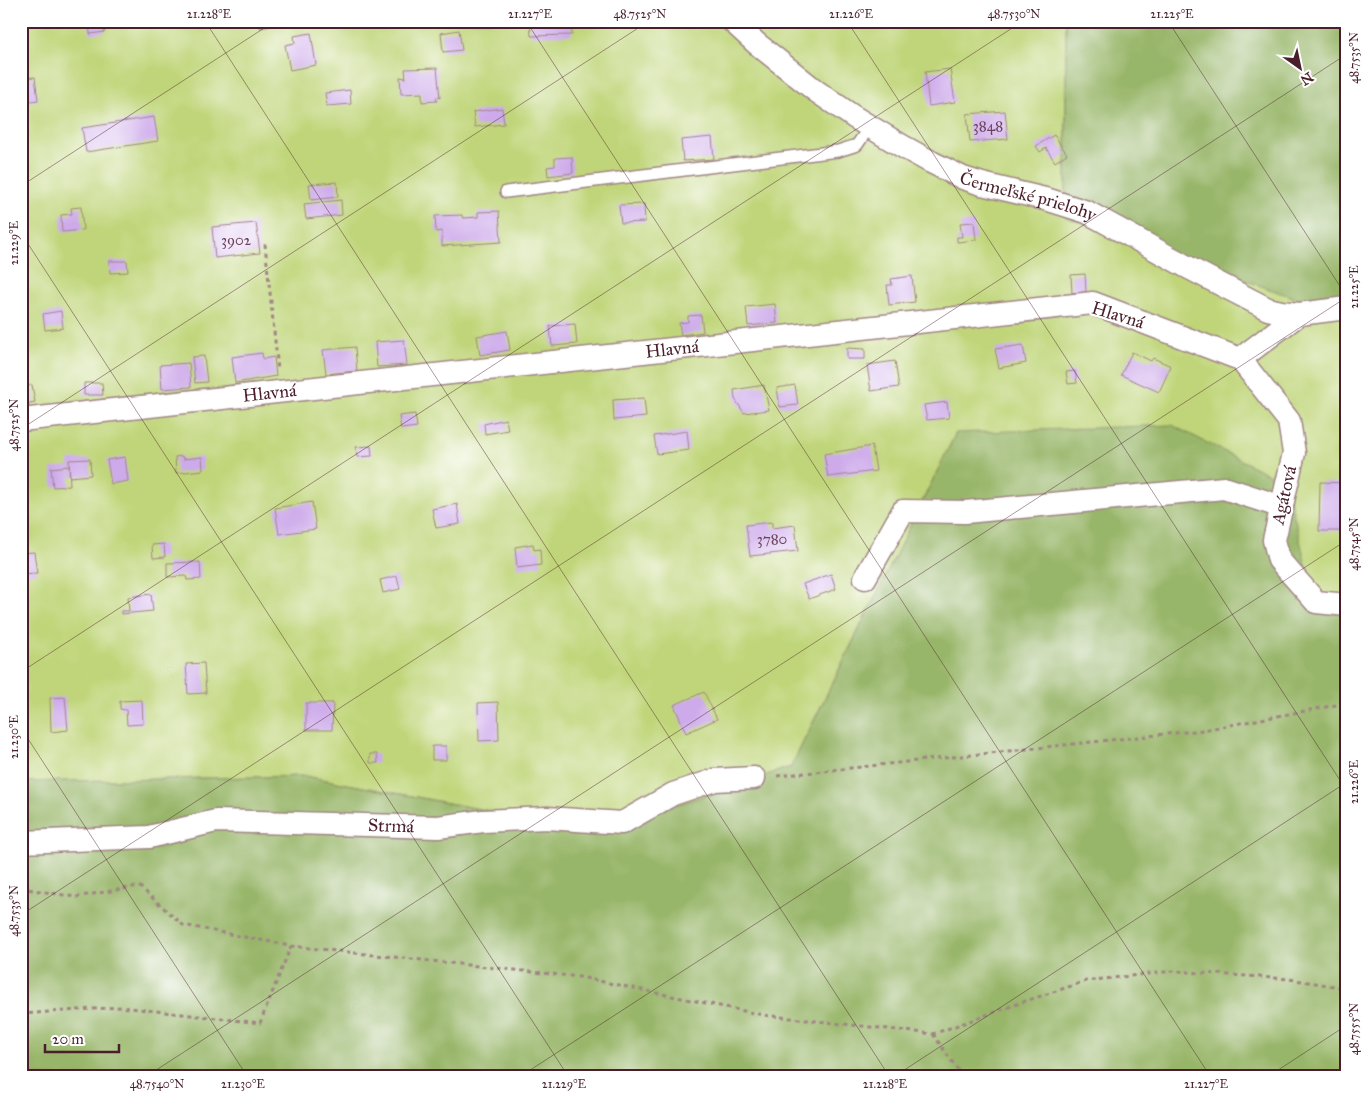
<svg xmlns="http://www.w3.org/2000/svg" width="1368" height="1097" font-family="'IM FELL Great Primer',serif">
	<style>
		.green { fill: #c0d579; stroke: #857a52 }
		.forest { fill: #98b669; stroke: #716a4a }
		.building { fill: #cdaaea }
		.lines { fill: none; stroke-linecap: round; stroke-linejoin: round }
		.lane-casing { stroke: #a08684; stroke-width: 14 }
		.street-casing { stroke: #a08684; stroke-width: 25 }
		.path { stroke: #a08684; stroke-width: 3; stroke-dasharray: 4 4; stroke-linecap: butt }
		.lane { stroke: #fff; stroke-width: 11 }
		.street { stroke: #fff; stroke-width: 22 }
		.ticks { fill: none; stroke: #4a1f2b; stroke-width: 1; stroke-opacity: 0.45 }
		.labels { text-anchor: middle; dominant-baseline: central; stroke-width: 4.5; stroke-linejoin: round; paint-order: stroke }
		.number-label { font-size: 15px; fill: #6b425b }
		.street-label { font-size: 18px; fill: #4a1f2b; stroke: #fff }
		.neatline { fill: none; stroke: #4a1f2b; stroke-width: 2 }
		.ticks-label { font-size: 12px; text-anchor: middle; fill: #4a1f2b }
	</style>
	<rect width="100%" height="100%" fill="#fff"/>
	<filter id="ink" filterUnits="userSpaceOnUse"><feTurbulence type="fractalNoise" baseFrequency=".02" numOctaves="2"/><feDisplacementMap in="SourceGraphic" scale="10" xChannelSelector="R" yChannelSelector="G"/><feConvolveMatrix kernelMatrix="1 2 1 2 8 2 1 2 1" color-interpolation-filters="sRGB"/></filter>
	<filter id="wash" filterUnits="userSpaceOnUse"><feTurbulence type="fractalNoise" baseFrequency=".0096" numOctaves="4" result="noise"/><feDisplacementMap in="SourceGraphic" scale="20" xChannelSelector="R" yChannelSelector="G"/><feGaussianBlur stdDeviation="1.12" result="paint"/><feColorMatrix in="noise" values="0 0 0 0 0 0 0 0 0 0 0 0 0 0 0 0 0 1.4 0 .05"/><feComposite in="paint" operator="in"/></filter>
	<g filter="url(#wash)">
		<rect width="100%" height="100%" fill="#f5eedd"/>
		<path class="green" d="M21,21H1066V217L1344,307L1347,291V602L1315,603L956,433L791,767L596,831L305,776L21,782Z"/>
		<path class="forest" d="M1066,21H1347V291L1344,308L1298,299L1066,217Z
			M1172,425L1286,483L1315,602H1347V1076H21V782L305,776L596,831L791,767L956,433Z"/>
		<g id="blocks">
			<path class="building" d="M89,21H104L105,32L90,34Z
				M259,21H282L283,24L260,28Z
				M530,21H571L572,35L531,36Z
				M459,30L462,50L443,52L441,33Z
				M311,33L316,65L290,70L285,45L295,43L294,36Z
				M437,68L440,98L436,97L437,101L422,102V93L401,94L400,77L406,78L405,69Z
				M950,69L955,102L929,106L925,72Z
				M35,77L38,100L21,103V78Z
				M350,90L351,104L327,106L325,93Z
				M502,108L504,124L475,127L473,112Z
				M1005,111L1008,139L970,142L967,114Z
				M154,117L158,141L86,152L82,128Z
				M1054,135L1067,154L1055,162L1046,148L1040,152L1036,146Z
				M712,137L714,159L683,161L681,140Z
				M572,157L573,173L548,176L547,167L555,166V158Z
				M337,182L338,197L311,200L309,184Z
				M341,200L342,215L306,219L304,204Z
				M644,204L645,222L621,223L619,205Z
				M81,207L83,230L62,232L61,215L72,214L71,208Z
				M499,211L501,242L442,246V231L436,232L435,216L462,215V217L464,218L478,217V212Z
				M974,222L976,240L957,242V237H962L960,223Z
				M256,223L260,253L215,258L212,227Z
				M109,261H127L128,272L110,273Z
				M1085,274L1086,292L1072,293L1071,275Z
				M912,276L915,302L889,305L887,285H892L891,279Z
				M775,304L777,323L748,326L746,307Z
				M61,311L63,328L45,330L43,314Z
				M701,315L703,332L681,335L679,323L688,322V316Z
				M575,324L577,344L552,346L550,326Z
				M507,331L510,350L480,355L477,336Z
				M404,340L407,365L377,367L375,342Z
				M1023,345L1026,363L999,368L995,349Z
				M355,347L357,371L326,374L323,350Z
				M847,348L865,349V359H847Z
				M1132,352L1151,361L1153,358L1171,366L1159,392L1121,375Z
				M262,353L263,359L274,357L276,376L235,383L232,357Z
				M204,356L207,382L195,383L192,357Z
				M895,361L899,387L871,391L867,365Z
				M189,363L191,387L162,389L160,365Z
				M1075,371L1077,383L1068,384L1066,372Z
				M84,383H102L103,395H84Z
				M32,385L35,402L21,405V387Z
				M764,385L769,410L744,413L735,399L734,390Z
				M795,385L798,405L780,407L777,388Z
				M644,398L646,417L614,420L613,400Z
				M947,402L949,418L927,420L924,405Z
				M415,414L417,427L401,429L399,416Z
				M506,419L508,430L485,434L484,424Z
				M687,431L689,450L657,454L654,436Z
				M371,446L372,456L357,457L356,447Z
				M872,446L876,471L828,477L824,454Z
				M182,456L183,459L202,457L203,470L176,473L175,457Z
				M125,457L128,481L111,484L107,460Z
				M90,459L91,475L70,477L69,460Z
				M69,466L70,486L53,487L51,468Z
				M1320,482L1347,483V531H1319Z
				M312,502L316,529L279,534L275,508Z
				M457,504L460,524L436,528L432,509Z
				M772,522V528L795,525L798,551L750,556L746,525Z
				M164,544L165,557L153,558L152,545Z
				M533,544L534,550L540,549L541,565L517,568L515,547Z
				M34,552L37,573L21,574V553Z
				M200,562L201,579L187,580L186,576L167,577V563Z
				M831,574L836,589L809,599L803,584Z
				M397,576L400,589L383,593L380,580Z
				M151,594L153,611L121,614V611H129L128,597Z
				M204,663L206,693L188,694L186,664Z
				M704,692L717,719L686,733L674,705Z
				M65,697L68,730L51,732L50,698Z
				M142,700L143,724L127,725L126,710L120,709V701Z
				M498,702L499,740L479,741L478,703Z
				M306,703H333L332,730H306Z
				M432,746H446V760H432Z
				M370,754H377L378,763H370Z"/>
		</g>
	</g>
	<g filter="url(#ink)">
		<use href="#blocks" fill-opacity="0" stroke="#a08684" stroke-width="1"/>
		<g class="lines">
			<defs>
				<path id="lane" d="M506,192L838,151L857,145L870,126"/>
				<g id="street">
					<path id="s1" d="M732,21L756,43L816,91L854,117L902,146L931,162L963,178L982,184L1049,200L1087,212L1191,269L1268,309L1281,312L1299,314L1347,308"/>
					<path d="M1240,359L1289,421L1294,453L1274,540L1279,560L1316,602L1347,605"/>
					<path id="s2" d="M21,420L1093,303L1240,359L1299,314"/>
					<path d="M865,578L903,511L965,512L1224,488L1282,507"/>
					<path id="s3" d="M21,842L149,837L216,821L438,827L483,821L547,818L622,823L673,794L715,780L754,778"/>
				</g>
			</defs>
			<use href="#lane" class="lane-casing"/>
			<use href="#street" class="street-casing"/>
			<path class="path" d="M265,244L278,370
				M777,776L1203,730L1347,703
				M21,888L76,897L139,886L183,925L291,946L580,977L763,1015L933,1034L1017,1004L1086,981L1174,971L1289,979L1347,988
				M21,1014L121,1007L260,1023L291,946
				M933,1034L962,1076"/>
			<use href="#lane" class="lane"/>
			<use href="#street" class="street"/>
		</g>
	</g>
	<path class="ticks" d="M205,21L889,1076M526,21L1210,1076M847,21L1347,791M1168,21L1347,297M21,186L275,21M21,233L568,1076M21,429L649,21M21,672L1023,21M21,728L247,1076M21,915L1347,54M147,1076L1347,297M521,1076L1347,540M895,1076L1347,782M1269,1076L1347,1025"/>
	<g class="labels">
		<g class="number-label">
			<text x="988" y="126">3848</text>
			<text x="236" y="240">3902</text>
			<text x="772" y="539">3780</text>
		</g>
		<g class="street-label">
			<text stroke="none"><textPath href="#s1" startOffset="348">Čermeľské prielohy</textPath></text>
			<text transform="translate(1118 315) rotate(17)">Hlavná</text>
			<text stroke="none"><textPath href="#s2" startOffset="655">Hlavná</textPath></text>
			<text stroke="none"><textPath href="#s2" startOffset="250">Hlavná</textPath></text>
			<text transform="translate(1284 495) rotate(-77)">Agátová</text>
			<text stroke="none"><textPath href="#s3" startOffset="372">Strmá</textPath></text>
		</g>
	</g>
	<rect width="1368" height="1097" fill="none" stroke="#fff" stroke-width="55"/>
	<g transform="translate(1300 68) rotate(147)" stroke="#ffffff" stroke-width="4" paint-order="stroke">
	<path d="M0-4L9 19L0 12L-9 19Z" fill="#4a1f2b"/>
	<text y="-8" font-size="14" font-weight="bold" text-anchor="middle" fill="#4a1f2b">N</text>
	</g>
	<path d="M45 1044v8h74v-8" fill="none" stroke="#4a1f2b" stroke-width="2.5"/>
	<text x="52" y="1044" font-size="15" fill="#4a1f2b" stroke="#ffffff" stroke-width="4" paint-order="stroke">20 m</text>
	<rect x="28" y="28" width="1312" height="1042" class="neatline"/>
	<g class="ticks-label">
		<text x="209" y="18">21.228°E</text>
		<text x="530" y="18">21.227°E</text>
		<text x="640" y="18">48.7525°N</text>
		<text x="851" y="18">21.226°E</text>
		<text x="1014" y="18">48.7530°N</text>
		<text x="1172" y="18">21.225°E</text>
		<text transform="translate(1354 58) rotate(-90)" y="4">48.7535°N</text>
		<text transform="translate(14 243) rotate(-90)" y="4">21.229°E</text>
		<text transform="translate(1354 287) rotate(-90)" y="4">21.225°E</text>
		<text transform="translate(14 425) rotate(-90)" y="4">48.7525°N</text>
		<text transform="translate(1354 544) rotate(-90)" y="4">48.7545°N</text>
		<text transform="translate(14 737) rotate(-90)" y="4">21.230°E</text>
		<text transform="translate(1354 782) rotate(-90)" y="4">21.226°E</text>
		<text transform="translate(14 911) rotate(-90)" y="4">48.7535°N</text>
		<text transform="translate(1354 1029) rotate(-90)" y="4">48.7555°N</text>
		<text x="157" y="1088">48.7540°N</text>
		<text x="243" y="1088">21.230°E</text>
		<text x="564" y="1088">21.229°E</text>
		<text x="885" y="1088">21.228°E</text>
		<text x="1206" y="1088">21.227°E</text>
	</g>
</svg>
